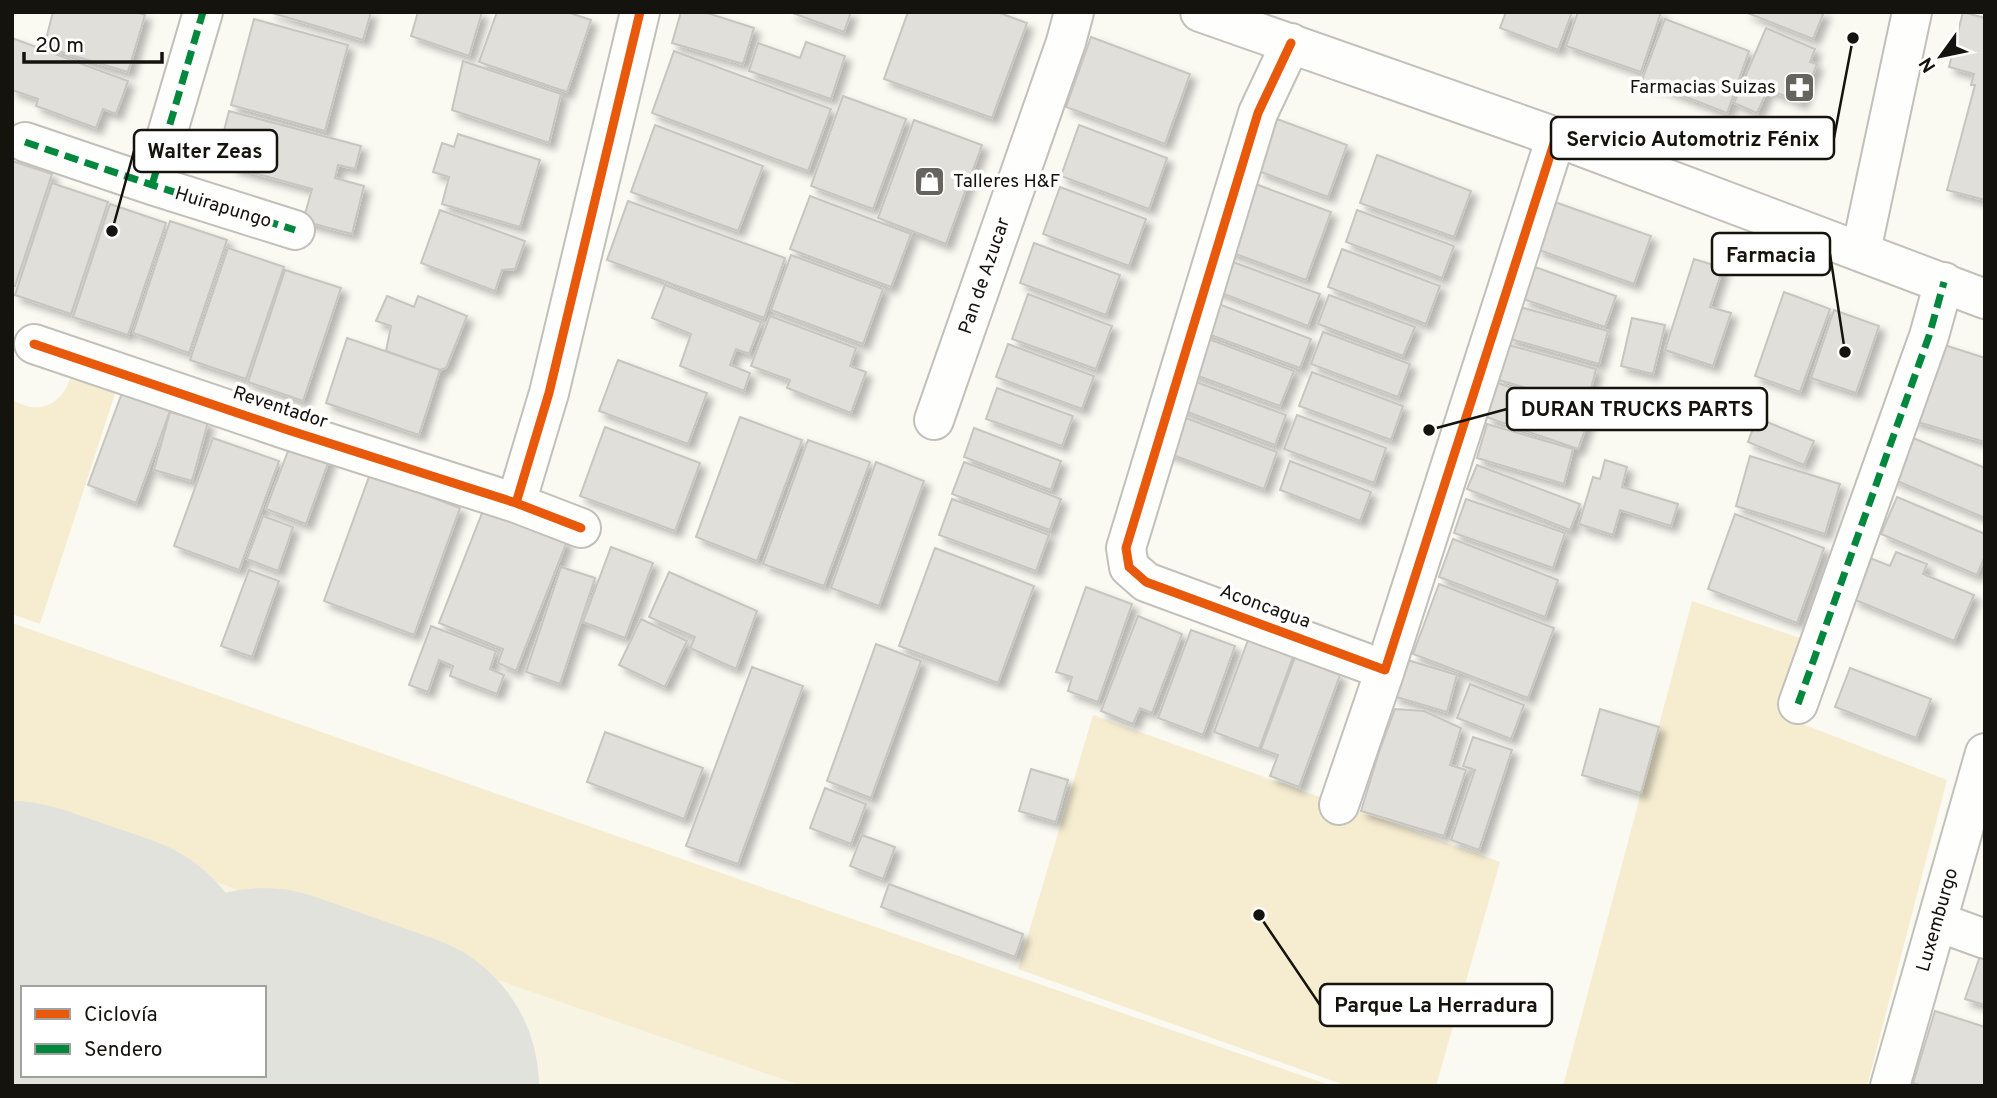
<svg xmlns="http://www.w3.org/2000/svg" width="1997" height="1098" font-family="Overpass,sans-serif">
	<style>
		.built { fill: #f8f4e4; fill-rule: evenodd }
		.green { fill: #f6edd1 }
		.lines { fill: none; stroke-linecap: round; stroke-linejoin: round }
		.runway { stroke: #e2e2dd; stroke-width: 312 }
		.building { fill: #e1dfd9; stroke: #c7c5bf; stroke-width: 2; filter: url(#shadow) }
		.minor-casing { stroke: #c1c0ba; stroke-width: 42 }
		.major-casing { stroke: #c1c0ba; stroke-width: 42 }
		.minor { stroke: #fefefd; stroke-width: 38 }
		.major { stroke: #fefefd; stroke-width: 38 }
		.quiet { stroke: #00873e; stroke-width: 7; stroke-dasharray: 14 7; stroke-linecap: butt }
		.cycleway-casing { stroke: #fff; stroke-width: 13 }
		.cycleway { stroke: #e8590c; stroke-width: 9 }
		.labels { text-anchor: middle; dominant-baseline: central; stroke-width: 7; stroke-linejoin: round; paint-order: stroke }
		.poi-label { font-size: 19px; fill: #15130e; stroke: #fff; text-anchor: end }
		.street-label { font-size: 19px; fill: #15130e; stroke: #fff }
		.leader { fill: none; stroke: #15130e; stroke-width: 2.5 }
		.callout-dot { fill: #15130e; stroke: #fff; stroke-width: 2.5 }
		.callout { fill: #fff; stroke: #15130e; stroke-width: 2.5 }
		.callout-label { font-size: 21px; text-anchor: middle; font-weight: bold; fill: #15130e }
	</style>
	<defs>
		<filter id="shadow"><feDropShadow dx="6" dy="6" stdDeviation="3.5" flood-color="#0004"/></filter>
	</defs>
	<rect width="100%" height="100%" fill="#faf9f2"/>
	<path class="built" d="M12,623L775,892L1332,1086H12ZM23,988H264V1075H23Z"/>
	<path class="green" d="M71,376L116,391L40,624L12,614V399C38,417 63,404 71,376Z
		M1692,601L1800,638L1782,716L1947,780L1867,1086H1563Z
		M12,623L775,892L1332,1086H802L12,811Z
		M1093,715L1500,862L1436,1086H1347L1018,969Z"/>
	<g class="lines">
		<path class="runway" d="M12,957L102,988
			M264,1044L383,1086"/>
	</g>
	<path class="building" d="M53,12H136L145,15L128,72L44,47Z
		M269,12H371L363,40Z
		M418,12H482L469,56L411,36Z
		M497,12H567L591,20L567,92L479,62Z
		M681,12H704L754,28L743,64L672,43Z
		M790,12H851L844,32Z
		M908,12H997L1027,23L992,118L884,79Z
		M1506,12H1572L1558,50L1500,28Z
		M1578,12H1661L1641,72L1566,46Z
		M1745,12H1824L1813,39Z
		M1963,12L1985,18V200L1947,190L1975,85H1971L1974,74L1949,67Z
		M254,19L348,45L325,131L231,105Z
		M1665,19L1749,51L1727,113L1642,80Z
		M1766,28L1815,49L1810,62L1817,64L1801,103L1768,89L1757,113L1734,103Z
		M1091,37L1190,74L1165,144L1066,107Z
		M12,38L128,81L116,114L103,109L96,128L36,106L38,99L12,90Z
		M806,42L845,56L831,99L749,71L758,43L800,58Z
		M674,51L831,109L808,171L652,113Z
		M463,61L561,94L549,143L452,110Z
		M843,96L906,119L873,209L811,186Z
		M229,111L361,146L355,169L338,165L335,178L364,186L352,234L303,221L312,189L232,167L238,143L222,139Z
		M1277,119L1347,145L1328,197L1258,171Z
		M914,120L982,145L946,244L878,218Z
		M655,125L763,166L738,231L631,192Z
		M1079,125L1167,158L1149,209L1061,176Z
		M458,134L540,160L520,227L442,204L449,177L433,172L442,143L454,147Z
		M1377,155L1471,191L1454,237L1360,203Z
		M12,161L52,174L15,286H12Z
		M1250,182L1331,212L1306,280L1225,250Z
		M52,183L108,202L71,314L15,295Z
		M1060,187L1146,219L1129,266L1043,234Z
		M810,196L911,234L891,287L790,249Z
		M628,201L785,258L764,318L607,260Z
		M1552,201L1651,236L1634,284L1536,249Z
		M110,204L166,223L128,335L73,317Z
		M440,210L525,241L515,269L502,270L495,291L421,263Z
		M1357,210L1454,246L1442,278L1346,242Z
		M170,221L227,240L189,353L133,333Z
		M1034,243L1120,275L1106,315L1020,283Z
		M228,248L284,267L246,379L190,360Z
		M1342,249L1440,286L1426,324L1328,287Z
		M791,255L883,289L863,344L771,310Z
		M1222,258L1320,294L1308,326L1211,289Z
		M1694,259L1723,268L1710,307L1731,313L1713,366L1665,350Z
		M1535,267L1616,296L1605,327L1523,299Z
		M285,270L341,288L303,401L248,382Z
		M665,285L761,322L749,354L736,349L730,365L750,373L744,391L680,366L691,334L652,318Z
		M1784,292L1830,309L1800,392L1755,376Z
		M1028,294L1112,326L1096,369L1012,339Z
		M1329,295L1415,327L1403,356L1318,324Z
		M387,296L414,307L418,296L467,316L446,368L440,370L386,351L391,326L376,321Z
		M1208,300L1311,339L1300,368L1197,330Z
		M1516,306L1608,331L1599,364L1507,338Z
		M1834,310L1879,326L1856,393L1811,378Z
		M770,316L856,348L850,366L866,372L851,413L787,388L790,380L751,366Z
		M1632,318L1665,325L1653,374L1621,366Z
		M1323,332L1410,364L1398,397L1311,364Z
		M1195,334L1294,371L1280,406L1182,370Z
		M347,338L440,370L419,435L326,403Z
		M1935,342L1985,358V442L1911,420Z
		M1008,344L1094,376L1082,409L996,377Z
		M1505,344L1596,369L1587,405L1495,379Z
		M618,360L707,393L688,444L599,411Z
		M1312,372L1403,406L1391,440L1299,406Z
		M1188,379L1286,415L1275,445L1177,408Z
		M1498,383L1590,416L1578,449L1486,417Z
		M997,388L1073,416L1062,446L986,419Z
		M122,393L170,411L136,503L88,485Z
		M170,412L208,422L192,481L154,470Z
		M1175,414L1277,452L1264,489L1162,451Z
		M1297,415L1386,448L1374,483L1284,449Z
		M740,417L802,440L757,561L696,537Z
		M1757,418L1814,441L1804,465L1748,442Z
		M1487,424L1573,449L1564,484L1477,458Z
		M605,427L700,463L675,531L580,496Z
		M974,428L1061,461L1051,490L964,457Z
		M1908,436L1985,468V518L1890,478Z
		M213,438L279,461L239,570L174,546Z
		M293,438L332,452L306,524L266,509Z
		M808,440L870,462L824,586L763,564Z
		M1750,456L1840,484L1825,534L1736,506Z
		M1605,460L1627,467L1622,487L1678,504L1671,526L1620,510L1613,535L1579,524L1593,477L1600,479Z
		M1290,461L1371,492L1360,521L1280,490Z
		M876,462L924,481L879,606L831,588Z
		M964,462L1061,499L1050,530L952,494Z
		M1477,465L1580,504L1570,530L1467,489Z
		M370,474L460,508L414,635L324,601Z
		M1897,497L1985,534V556L1977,575L1881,534Z
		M952,499L1049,535L1036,571L939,535Z
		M1466,499L1565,533L1553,568L1454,533Z
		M484,508L567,541L516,671L498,663L503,649L439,623Z
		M1735,514L1824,548L1797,623L1708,589Z
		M263,516L293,527L278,571L247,559Z
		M1453,539L1558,580L1545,617L1439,577Z
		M611,547L653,563L625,638L583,622Z
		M935,548L1034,586L998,683L899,646Z
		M1896,552L1927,564L1923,574L1974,595L1954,641L1853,599L1870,558L1890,566Z
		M561,567L595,578L560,684L526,672Z
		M249,570L279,581L252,657L221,646Z
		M669,572L757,611L736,669L690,648L695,637L649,617Z
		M1439,584L1554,628L1528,698L1413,654Z
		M1086,587L1132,604L1098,702L1068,691L1072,677L1056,672Z
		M1138,616L1182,634L1152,713L1140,708L1133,724L1101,711Z
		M641,619L687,641L665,687L619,665Z
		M431,626L496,651L490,669L504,675L497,694L450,676L453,666L439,660L428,692L409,685Z
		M1191,630L1235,646L1203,735L1158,718Z
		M1248,640L1293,657L1259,749L1214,732Z
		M876,644L921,661L871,798L827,781Z
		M1295,657L1340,675L1299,787L1270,776L1278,755L1261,749Z
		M1404,659L1457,675L1447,712L1393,696Z
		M752,667L803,686L738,864L686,846Z
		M1850,668L1931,699L1916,738L1835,707Z
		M1470,684L1524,705L1511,739L1457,718Z
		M1395,709L1424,711L1461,728L1450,765L1466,770L1444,836L1361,811L1379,752Z
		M1600,709L1659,727L1641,793L1582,775Z
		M605,732L703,768L684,819L587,782Z
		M1473,737L1512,750L1479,850L1451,840L1475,770L1463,766Z
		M1031,769L1068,780L1056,822L1019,811Z
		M825,788L866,804L851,844L810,828Z
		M862,835L895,847L883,879L850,866Z
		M889,884L1023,934L1015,957L881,907Z
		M1985,942V1005L1965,999Z
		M1935,1011L1985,1027V1086H1923L1913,1083Z"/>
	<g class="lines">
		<defs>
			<path id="minor" d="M1291,43L1258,113L1126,548L1129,567L1146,582L1385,670L1556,137
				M25,142L152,185L295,230
				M152,185L203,12
				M34,344L288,430L516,503L581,528
				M934,420L1066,42L1074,12
				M516,503L549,393L640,12
				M1798,704L1929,336L1944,282
				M1339,805L1385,670
				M1937,924L1952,927L1985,939
				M1890,1086L1985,753"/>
			<path id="major" d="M1200,12L1556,137L1985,299
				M1861,251L1912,12"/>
		</defs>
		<use href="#minor" class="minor-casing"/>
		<use href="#major" class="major-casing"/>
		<use href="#minor" class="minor"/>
		<use href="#major" class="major"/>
		<path class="quiet" d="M25,142L152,185L295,230
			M152,185L203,12
			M1798,704L1929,336L1944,282"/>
		<defs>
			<path id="cycleway" d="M1291,43L1258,113L1126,548L1129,567L1146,582L1385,670L1556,137
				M34,344L288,430L516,503L581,528
				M516,503L549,393L640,12"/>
		</defs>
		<use href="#cycleway" class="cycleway-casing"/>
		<use href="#cycleway" class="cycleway"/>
	</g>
	<defs>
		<symbol id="pharmacy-square" viewBox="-11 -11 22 22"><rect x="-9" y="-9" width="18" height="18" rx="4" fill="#65645e" stroke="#fff"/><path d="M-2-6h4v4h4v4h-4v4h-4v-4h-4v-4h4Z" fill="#fff"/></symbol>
		<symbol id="shop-square" viewBox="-11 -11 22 22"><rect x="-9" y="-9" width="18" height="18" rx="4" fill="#65645e" stroke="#fff"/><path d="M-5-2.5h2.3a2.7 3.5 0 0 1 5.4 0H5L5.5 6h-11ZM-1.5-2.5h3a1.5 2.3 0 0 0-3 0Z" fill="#fff"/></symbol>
	</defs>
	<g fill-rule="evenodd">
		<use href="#pharmacy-square" x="1782" y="70" width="35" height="35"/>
		<use href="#shop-square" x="912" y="164" width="35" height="35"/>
	</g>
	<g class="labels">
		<g class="poi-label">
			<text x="1776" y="88">Farmacias Suizas</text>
			<text x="953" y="182" text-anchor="start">Talleres H&amp;F</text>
		</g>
		<g class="street-label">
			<text transform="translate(223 208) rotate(17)">Huirapungo</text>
			<text transform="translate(985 276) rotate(-71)">Pan de Azucar</text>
			<text transform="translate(280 408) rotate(18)">Reventador</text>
			<text transform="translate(1265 607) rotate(20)">Aconcagua</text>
			<text transform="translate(1938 920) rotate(-74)">Luxemburgo</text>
		</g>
	</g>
	<path class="leader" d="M1853 38L1834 138M112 231L134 151M1845 352L1830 254M1429 430L1507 409M1259 915L1320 1005"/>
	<g class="callout-dot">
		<circle cx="1853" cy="38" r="7"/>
		<circle cx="112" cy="231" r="7"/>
		<circle cx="1845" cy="352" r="7"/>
		<circle cx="1429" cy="430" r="7"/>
		<circle cx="1259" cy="915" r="7"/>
	</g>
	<g class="callout">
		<rect x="1551" y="117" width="283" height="42" rx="7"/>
		<rect x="134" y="130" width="143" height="42" rx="7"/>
		<rect x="1712" y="233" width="118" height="42" rx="7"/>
		<rect x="1507" y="388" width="260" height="42" rx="7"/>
		<rect x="1320" y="984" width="232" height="42" rx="7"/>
	</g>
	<g class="callout-label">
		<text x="1693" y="146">Servicio Automotriz Fénix</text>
		<text x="205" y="158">Walter Zeas</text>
		<text x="1771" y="262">Farmacia</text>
		<text x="1637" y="416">DURAN TRUCKS PARTS</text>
		<text x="1436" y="1012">Parque La Herradura</text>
	</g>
	<rect width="1997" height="1098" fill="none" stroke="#15130e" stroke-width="28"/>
	<rect x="21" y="986" width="245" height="91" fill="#ffffff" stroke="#a1a19f" stroke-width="2"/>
	<rect x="35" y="1009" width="35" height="10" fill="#e8590c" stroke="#a1a19f" stroke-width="2"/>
	<text x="84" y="1021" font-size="21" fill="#15130e">Ciclovía</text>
	<rect x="35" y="1044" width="35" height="10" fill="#00873e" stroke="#a1a19f" stroke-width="2"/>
	<text x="84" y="1056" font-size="21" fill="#15130e">Sendero</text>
	<g transform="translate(1941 56) rotate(237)" stroke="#ffffff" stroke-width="5" paint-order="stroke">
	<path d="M0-5L12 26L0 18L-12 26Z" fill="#15130e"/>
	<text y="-10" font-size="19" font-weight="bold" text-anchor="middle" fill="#15130e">N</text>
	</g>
	<path d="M24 52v10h138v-10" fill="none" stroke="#15130e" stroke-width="3.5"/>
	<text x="35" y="52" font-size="21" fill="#15130e" stroke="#ffffff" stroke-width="5" paint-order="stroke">20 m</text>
</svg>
